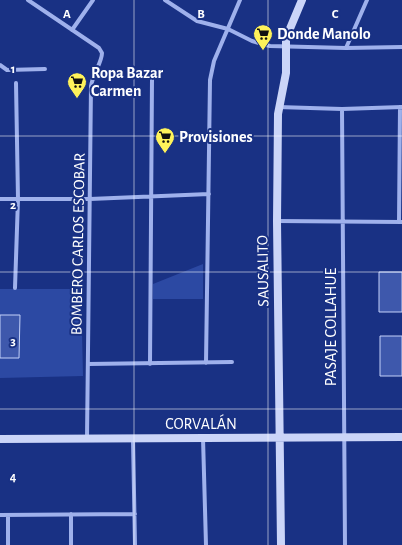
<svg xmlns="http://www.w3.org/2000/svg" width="402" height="545" font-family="'Alegreya Sans',sans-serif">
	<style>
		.green { fill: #2c49a3 }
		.building { fill: #3e58ac; stroke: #c4d1f9 }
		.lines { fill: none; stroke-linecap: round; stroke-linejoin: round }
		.street { stroke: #9fb1ec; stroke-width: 4 }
		.secondary { stroke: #cbd5f8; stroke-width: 8 }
		.grid { fill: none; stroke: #fff; stroke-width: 1; stroke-opacity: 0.55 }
		.labels { text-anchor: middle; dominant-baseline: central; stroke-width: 4; stroke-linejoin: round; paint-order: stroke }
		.poi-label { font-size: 16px; font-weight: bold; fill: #fff; stroke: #193184; text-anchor: start }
		.street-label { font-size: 16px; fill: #fff; stroke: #193184 }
		.grid-label { font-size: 13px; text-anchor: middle; font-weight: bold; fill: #fff; stroke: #193184; stroke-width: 4; stroke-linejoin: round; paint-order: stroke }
	</style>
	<rect width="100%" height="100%" fill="#193184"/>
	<path class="green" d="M203,264V299H153V284Z
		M0,289H81L83,376L0,378Z"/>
	<path class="building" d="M379,272H402V312H379Z
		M0,315H20L19,358H0Z
		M380,336H402V376H380Z"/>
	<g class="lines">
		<path class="street" d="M28,0L99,48L102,53C102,62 93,74 91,86L87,438
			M165,0L197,21L228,29L252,41L270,46L346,48L402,47
			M72,30L93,0
			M346,48L367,0
			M0,65L7,70L45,69
			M278,107L342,109L402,107
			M342,109L345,545
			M0,199H90L209,194
			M277,221L402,222
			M399,222L400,107
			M15,288L18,199L16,83
			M206,363L210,80L214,61L240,0
			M88,364L232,362
			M150,364L152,79
			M203,438L206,545
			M133,439L135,545
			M71,514V545
			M0,515L135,514
			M8,545V515"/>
		<path class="secondary" d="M0,439L402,437
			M281,545L277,221L278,114L286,73V40L289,31L302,0"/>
	</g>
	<path class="grid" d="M134,0V545M268,0V545M0,136H402M0,272H402M0,409H402"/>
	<defs>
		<symbol id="supermarket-pin" viewBox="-11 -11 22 30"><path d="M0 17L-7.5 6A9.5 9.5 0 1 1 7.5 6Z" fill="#fef25a" stroke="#193184"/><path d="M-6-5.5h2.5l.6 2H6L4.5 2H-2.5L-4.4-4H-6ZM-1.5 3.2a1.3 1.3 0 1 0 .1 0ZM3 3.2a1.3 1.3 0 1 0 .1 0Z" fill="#111"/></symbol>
	</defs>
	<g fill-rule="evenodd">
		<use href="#supermarket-pin" x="252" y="23" width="22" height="30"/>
		<use href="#supermarket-pin" x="66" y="71" width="22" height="30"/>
		<use href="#supermarket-pin" x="154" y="126" width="22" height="30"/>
	</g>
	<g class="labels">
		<g class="poi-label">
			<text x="277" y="34">Donde Manolo</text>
			<text x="91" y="73">Ropa Bazar<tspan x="91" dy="18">Carmen</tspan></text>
			<text x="179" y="137">Provisiones</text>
		</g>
		<g class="street-label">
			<text transform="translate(78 244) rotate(-89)">BOMBERO CARLOS ESCOBAR</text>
			<text transform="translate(263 271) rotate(-91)">SAUSALITO</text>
			<text transform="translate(331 327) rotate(-90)">PASAJE COLLAHUE</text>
			<text x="201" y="424">CORVALÁN</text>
		</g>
	</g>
	<g class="grid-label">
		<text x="67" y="18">A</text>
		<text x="201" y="18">B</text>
		<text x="335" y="18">C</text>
		<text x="13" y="73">1</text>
		<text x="13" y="209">2</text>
		<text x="13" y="345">3</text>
		<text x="13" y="481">4</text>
	</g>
</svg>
